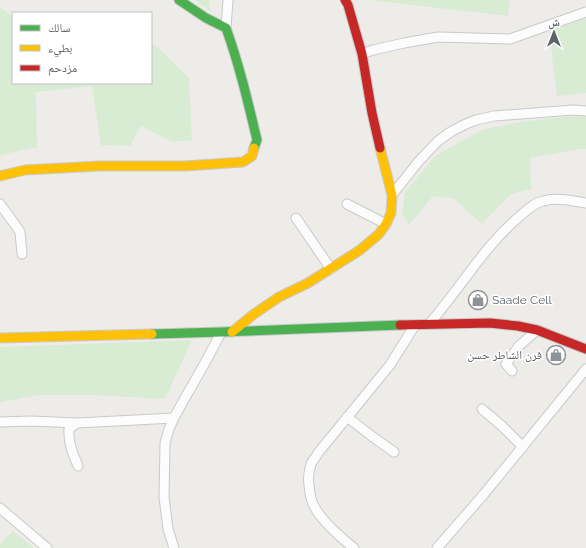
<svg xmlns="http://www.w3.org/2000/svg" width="586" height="548" font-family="Raleway,'Noto Naskh Arabic',sans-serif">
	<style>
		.green { fill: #d8ebd3 }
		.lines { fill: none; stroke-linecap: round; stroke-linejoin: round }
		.street-casing { stroke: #cac9ca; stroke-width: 11 }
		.fast-casing { stroke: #c9c9ca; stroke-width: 11 }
		.slow-casing { stroke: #c9c9ca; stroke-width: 11 }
		.jam-casing { stroke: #c9c9ca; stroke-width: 11 }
		.street { stroke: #fcfcfc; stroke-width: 9 }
		.fast { stroke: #4caf50; stroke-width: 9 }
		.slow { stroke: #ffc107; stroke-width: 9 }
		.jam { stroke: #c62828; stroke-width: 9 }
		.labels { text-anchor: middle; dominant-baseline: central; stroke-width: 3; stroke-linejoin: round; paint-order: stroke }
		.poi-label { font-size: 12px; fill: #5e6368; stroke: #fff; text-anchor: start }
	</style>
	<rect width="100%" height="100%" fill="#eeece9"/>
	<path class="green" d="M195,0H209L211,12Z
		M369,0H510L508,16Z
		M0,5V7L13,17V83H151V44L158,47L189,78L192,140L172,142L141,126L130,146L101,145L92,86L36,92L37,147L0,155Z
		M586,18V93L557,96L549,32L578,20Z
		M586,114V149H579L530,158L531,189L511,194L482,224L454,199L433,196L409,225L402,213L405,192L435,156L481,130L521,122Z
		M192,340L165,399L93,395H38L0,402V347Z
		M13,531L34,548H0V544Z"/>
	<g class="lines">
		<defs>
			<path id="street" d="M226,28L228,0
				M362,54L373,50L404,43L438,37L510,39L586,12
				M392,195L419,161L438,141L452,131L468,123L476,120L494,116L573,110L586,111
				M0,204L16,226L20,232L22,254
				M347,204L386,224
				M296,218L331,269
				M429,324C461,288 483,247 520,216C527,210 534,203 543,201C556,197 573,201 586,203
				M512,371L506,364L519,346L537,330
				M482,409L502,426L523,447
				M347,417L373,437L394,452
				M174,418L169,429L165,443L164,497L168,529L174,548
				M0,422L31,421L77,423L174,418C189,389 207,362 221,332
				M77,423L69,429C68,443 73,454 78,466
				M0,508L47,548
				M354,548C342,539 320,519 314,506C310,499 310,492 309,485C308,478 309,470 311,464C313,460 316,457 318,453L390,365L415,325
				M437,548L484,494L586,369"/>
			<path id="fast" d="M179,0L206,18L226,28C239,64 248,102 257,140L254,148
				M152,334L221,332L400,325"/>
			<path id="slow" d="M0,176L25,170L99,166H185L243,162L252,156L254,148
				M232,332L254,314L279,297L308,283L360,250L379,234L386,224L391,213L392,195L380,148
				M0,338L152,334"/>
			<path id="jam" d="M345,0L348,5L362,54L372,113L380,148
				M400,325L490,323L518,326L537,330L586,349"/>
		</defs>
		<use href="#street" class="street-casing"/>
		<use href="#fast" class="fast-casing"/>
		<use href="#slow" class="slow-casing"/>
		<use href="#jam" class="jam-casing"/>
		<use href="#street" class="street"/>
		<use href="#fast" class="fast"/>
		<use href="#slow" class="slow"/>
		<use href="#jam" class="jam"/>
	</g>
	<defs>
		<symbol id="shop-ring" viewBox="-11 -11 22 22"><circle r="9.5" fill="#fff" stroke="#909395" stroke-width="1.5"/><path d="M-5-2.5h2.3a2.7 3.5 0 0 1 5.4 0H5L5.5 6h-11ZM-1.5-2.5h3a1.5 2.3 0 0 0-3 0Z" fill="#909395"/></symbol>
	</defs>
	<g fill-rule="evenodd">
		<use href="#shop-ring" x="467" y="289" width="22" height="22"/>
		<use href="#shop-ring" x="545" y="344" width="22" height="22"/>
	</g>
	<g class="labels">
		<g class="poi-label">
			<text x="492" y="300">Saade Cell</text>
			<text x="542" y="355" text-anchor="end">فرن الشاطر حسن</text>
		</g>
	</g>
	<rect x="12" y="12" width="140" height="72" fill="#ffffff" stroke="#bfc1c3"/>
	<rect x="20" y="25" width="20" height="6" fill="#4caf50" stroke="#bfc1c3"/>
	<text x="48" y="32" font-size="12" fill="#5e6368">سالك</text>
	<rect x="20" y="45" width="20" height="6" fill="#ffc107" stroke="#bfc1c3"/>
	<text x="48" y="52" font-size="12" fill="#5e6368">بطيء</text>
	<rect x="20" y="65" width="20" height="6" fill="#c62828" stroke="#bfc1c3"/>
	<text x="48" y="72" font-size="12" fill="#5e6368">مزدحم</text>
	<g transform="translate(554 32)" stroke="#ffffff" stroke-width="3" paint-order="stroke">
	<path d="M0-3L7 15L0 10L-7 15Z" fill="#5e6368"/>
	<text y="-6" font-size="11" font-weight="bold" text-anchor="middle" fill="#5e6368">ش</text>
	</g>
</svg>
